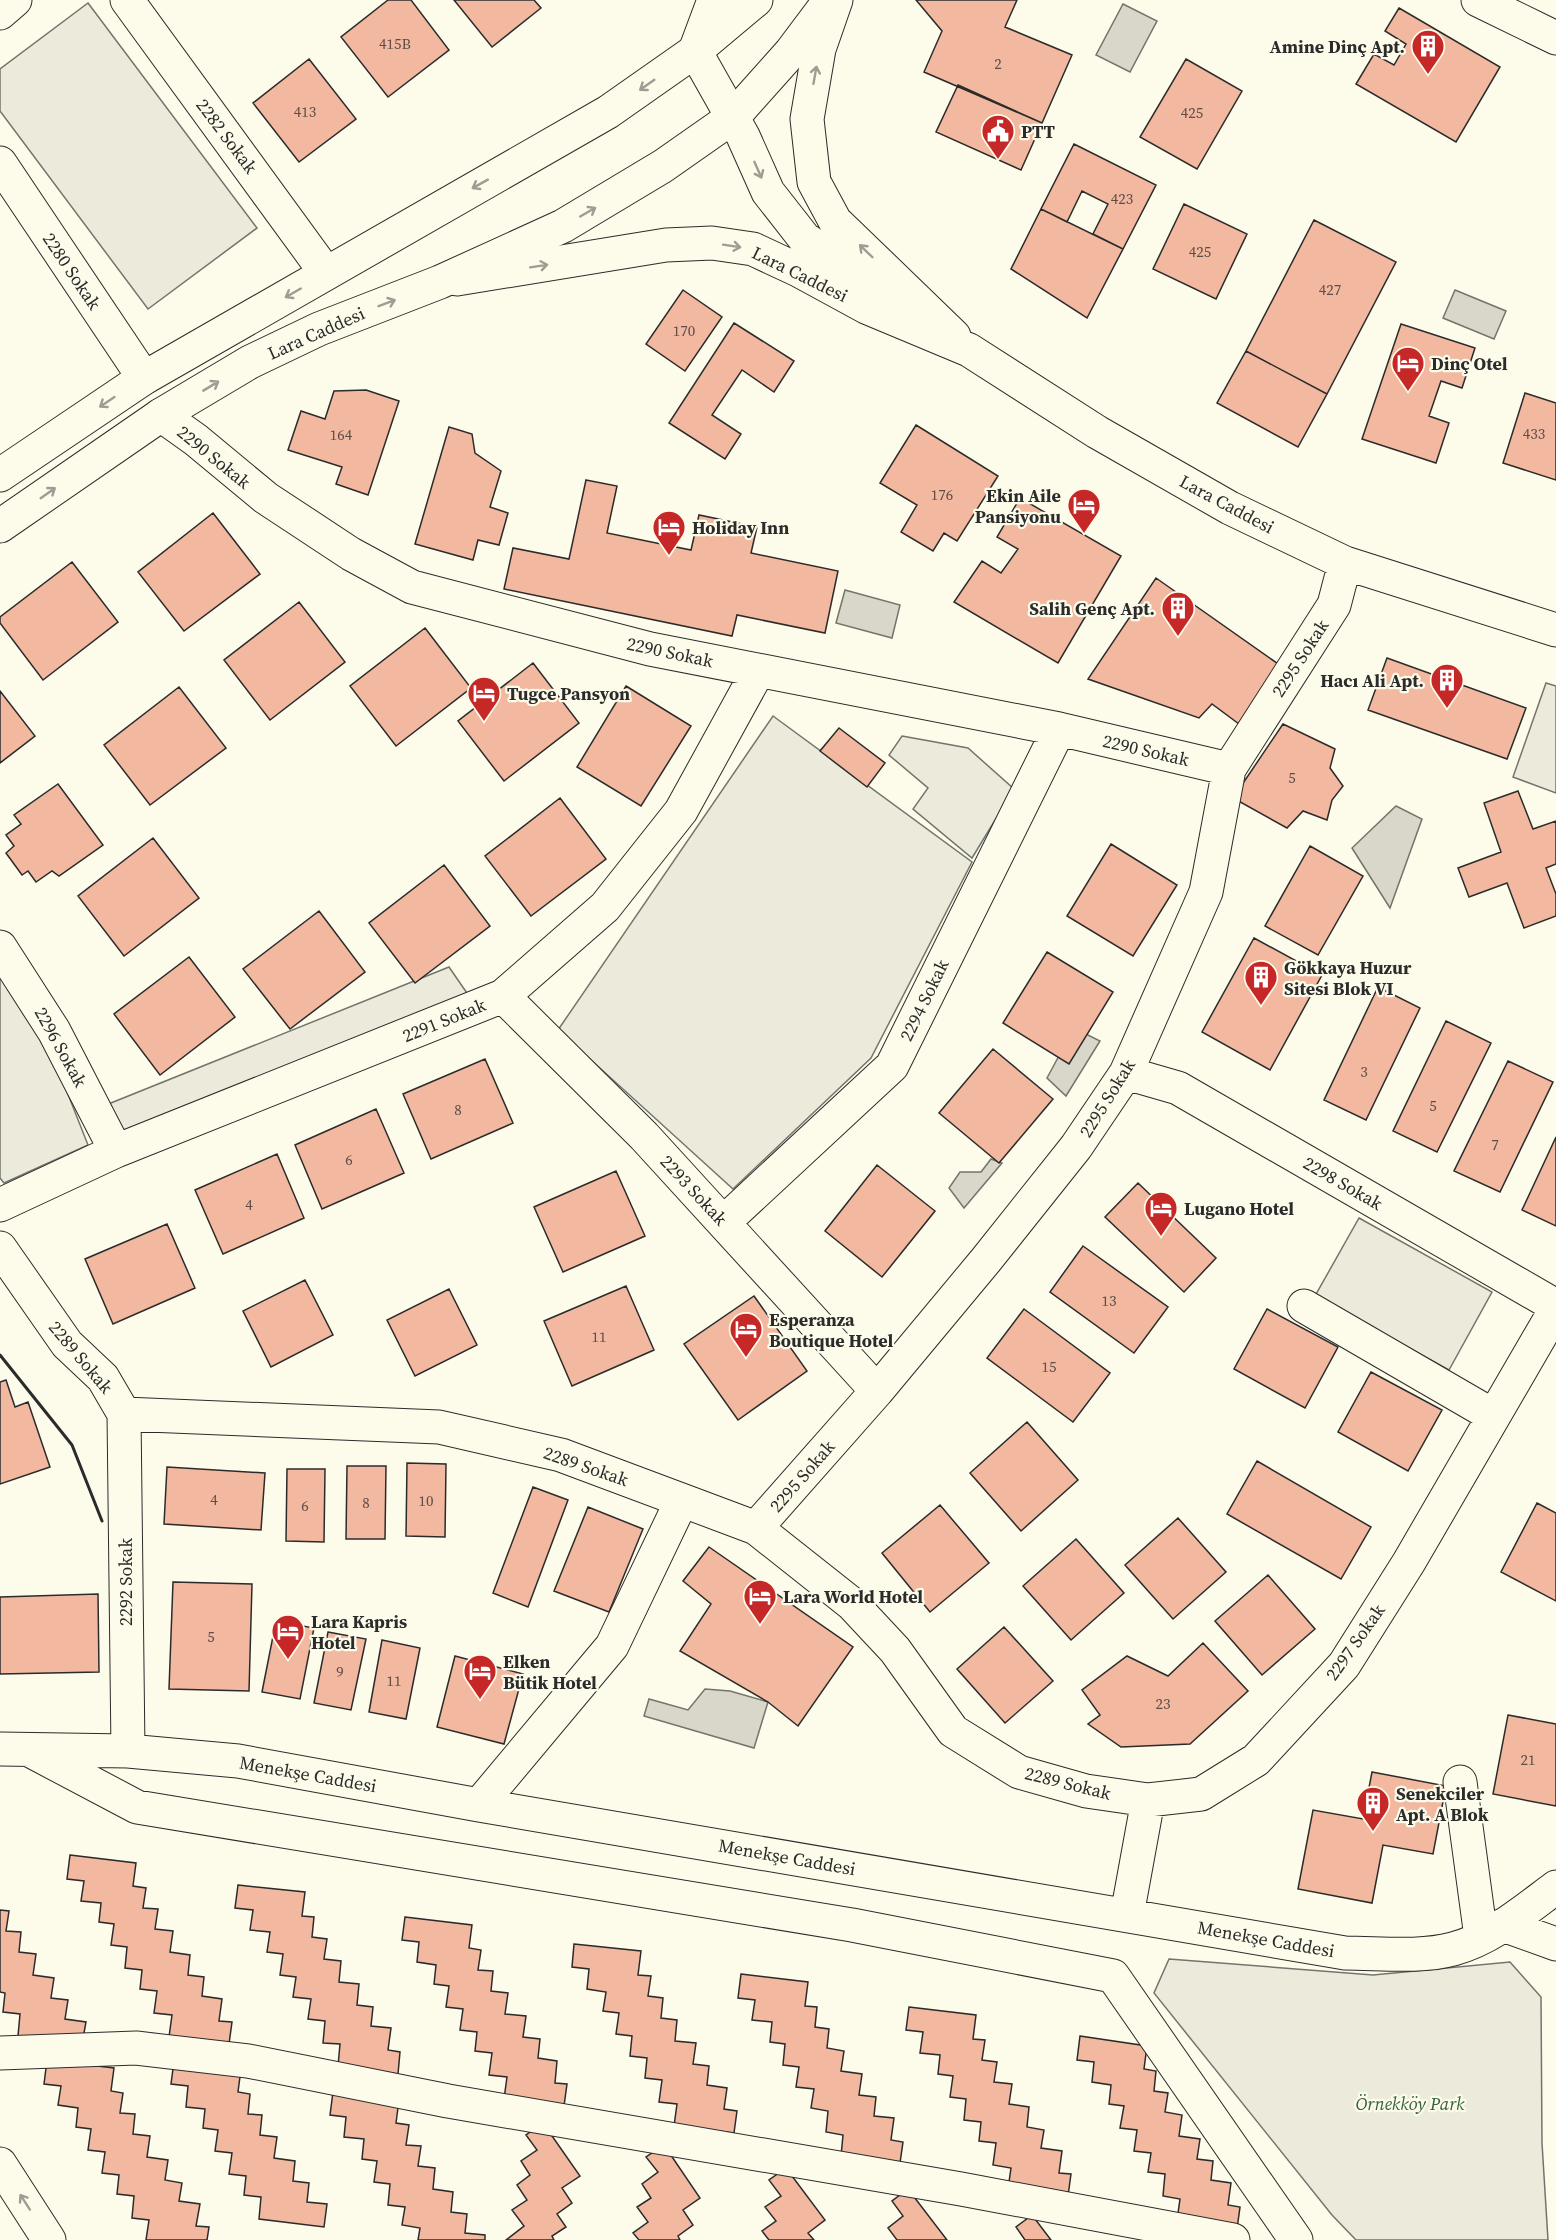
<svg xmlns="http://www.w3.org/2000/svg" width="1556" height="2240" font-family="'Source Serif 4',serif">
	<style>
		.green { fill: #ecebdb; stroke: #74746e; stroke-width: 1.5 }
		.parking { fill: #eceadb; stroke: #74746e; stroke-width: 1.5 }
		.water { fill: #d8d7c9; stroke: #74746e; stroke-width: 1.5 }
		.building { fill: #f2b8a0; stroke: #2b2b2b; stroke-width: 1.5 }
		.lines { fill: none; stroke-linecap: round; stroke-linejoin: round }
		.minor-casing { stroke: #2b2b2b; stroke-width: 35 }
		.major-casing { stroke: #2b2b2b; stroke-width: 35 }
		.minor { stroke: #fdfbea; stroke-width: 33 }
		.major { stroke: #fdfbea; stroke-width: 33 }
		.wall { stroke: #2b2b2b; stroke-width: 3 }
		.oneway { stroke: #9e9d94 }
		.labels { text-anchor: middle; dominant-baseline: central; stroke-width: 4.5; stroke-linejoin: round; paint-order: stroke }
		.number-label { font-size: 15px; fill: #5d4e48 }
		.poi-label { font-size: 18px; font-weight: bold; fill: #2b2b2b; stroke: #fdfbea; text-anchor: start }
		.street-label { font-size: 18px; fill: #2b2b2b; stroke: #fdfbea }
		.park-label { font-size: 18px; font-style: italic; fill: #34623c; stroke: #fdfbea }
	</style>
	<rect width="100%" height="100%" fill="#fdfbea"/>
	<path class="green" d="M88,3L257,228L148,309L0,111V69Z
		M773,716L972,862L871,1058L733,1189L558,1030Z
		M0,976L47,1041L88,1145L4,1183L0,1178Z
		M1359,1218L1492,1292L1449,1370L1315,1296Z
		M1169,1959L1373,1975L1510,1962L1541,1997L1542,2143L1548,2240H1356L1332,2215L1154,1993Z"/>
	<path class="parking" d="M1546,683L1556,686V793L1513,777Z
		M902,736L968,748L1014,789L972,858L913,809L928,788L889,755Z
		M449,967L469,996L117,1139L101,1107Z"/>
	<path class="water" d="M1123,4L1157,21L1130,72L1096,55Z
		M1455,290L1506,311L1494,339L1443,318Z
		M845,590L900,605L892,638L836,623Z
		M1396,806L1422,819L1390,908L1352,848Z
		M1074,1028L1100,1041L1066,1096L1047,1078Z
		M991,1159L1002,1163L964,1208L949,1188L960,1172H981Z
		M705,1689L730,1691L768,1702L754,1748L644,1716L649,1699L688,1710Z"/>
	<path class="building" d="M388,0H411L449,50L388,97L341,37Z
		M454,0H534L541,8L492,47Z
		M916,0H1017L1005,27L1072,55L1042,123L924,72L942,31Z
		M1399,8L1500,67L1456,142L1356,84L1374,54L1394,65L1406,44L1385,31Z
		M309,59L356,119L299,162L253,103Z
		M1186,59L1242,91L1197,169L1140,137Z
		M958,85L1042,123L1021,170L936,132Z
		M1074,144L1156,185L1123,249L1093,234L1108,204L1082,191L1067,222L1041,209Z
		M1184,204L1247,234L1216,299L1153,269Z
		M1041,209L1123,249L1087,318L1011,269Z
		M1314,220L1396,262L1327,394L1246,351Z
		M683,290L722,317L685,371L646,344Z
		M734,323L794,361L774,392L742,370L712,415L741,434L725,459L669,423Z
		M1401,324L1475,348L1462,388L1441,381L1429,416L1449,423L1436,463L1362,439Z
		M1246,351L1327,394L1298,447L1217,403Z
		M366,390L399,401L368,495L336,484L342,467L288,450L301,411L325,419L334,391Z
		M1525,393L1556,403V480L1503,463Z
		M916,425L998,476L957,541L944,533L933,551L901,532L917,505L880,483Z
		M449,427L472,434L475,453L501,471L490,507L508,513L499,545L478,540L473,560L415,544Z
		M586,480L617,486L607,533L691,550L699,515L757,527L751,553L838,571L825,633L737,615L732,636L504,589L513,548L569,559Z
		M1020,498L1121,556L1058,663L954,602L982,561L1001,573L1018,549L997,537Z
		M213,513L260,574L184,631L138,572Z
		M72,562L118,622L43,680L0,623V617Z
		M1156,578L1281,666L1239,724L1212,704L1199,718L1088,679Z
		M299,602L345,662L270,720L224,660Z
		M425,628L471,688L396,746L350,686Z
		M1387,658L1526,708L1507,759L1368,710Z
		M533,663L579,723L504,781L458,721Z
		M626,686L691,726L641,806L577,767Z
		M179,687L226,748L150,805L104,745Z
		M0,691L35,736L0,763Z
		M1283,724L1335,749L1330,768L1343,786L1332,800L1327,820L1303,811L1287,828L1233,798Z
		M839,728L885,763L867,787L820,751Z
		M58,784L103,845L59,876L52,871L36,882L28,871L22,875L6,853L14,846L6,835L21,824L14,815Z
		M1518,791L1533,829L1556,821V864L1546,868L1556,894V916L1524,928L1507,883L1469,897L1458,868L1501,852L1484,803Z
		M560,798L606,859L531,916L485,856Z
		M153,838L199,898L124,956L78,896Z
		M1111,844L1177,885L1133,956L1067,916Z
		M1310,846L1363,876L1318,955L1265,926Z
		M444,865L490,926L415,983L369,923Z
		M319,911L365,972L290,1029L243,969Z
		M1254,938L1322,975L1270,1070L1202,1032Z
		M1047,952L1113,992L1069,1064L1003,1023Z
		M189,957L235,1017L160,1075L114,1014Z
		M1378,987L1420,1008L1366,1120L1324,1100Z
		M1446,1021L1491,1043L1437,1152L1393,1131Z
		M993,1049L1053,1099L999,1163L939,1113Z
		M485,1059L513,1123L431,1159L403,1094Z
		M1508,1061L1553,1082L1500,1192L1454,1171Z
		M376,1109L404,1173L322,1209L295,1145Z
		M1556,1137V1226L1522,1210Z
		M277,1154L304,1218L223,1254L195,1190Z
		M877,1165L935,1211L882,1277L825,1231Z
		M616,1171L645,1236L563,1272L534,1207Z
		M1138,1183L1216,1258L1184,1292L1105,1217Z
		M167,1224L195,1288L113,1324L85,1259Z
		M1083,1246L1168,1307L1134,1353L1050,1292Z
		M305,1280L333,1335L271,1367L243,1311Z
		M626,1286L654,1350L572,1386L544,1321Z
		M449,1289L477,1345L415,1376L387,1320Z
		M754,1296L807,1371L738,1420L684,1344Z
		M1024,1309L1110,1373L1073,1422L987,1358Z
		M1267,1309L1338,1347L1305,1408L1234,1369Z
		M1371,1372L1442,1410L1408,1471L1338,1432Z
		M6,1380L15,1407L28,1402L50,1467L0,1484V1382Z
		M1027,1422L1078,1480L1021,1531L970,1473Z
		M1257,1461L1371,1527L1341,1579L1227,1514Z
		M407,1463L446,1464L445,1537L406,1536Z
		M347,1466H386L385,1539H346Z
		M167,1467L265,1473L261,1530L164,1524Z
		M287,1469H325L324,1542L286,1541Z
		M533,1487L568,1500L528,1607L493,1593Z
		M1537,1503L1556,1513V1601L1501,1572Z
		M940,1505L989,1563L930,1612L882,1553Z
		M588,1507L643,1529L609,1612L554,1591Z
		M1178,1518L1226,1572L1173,1619L1125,1565Z
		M1076,1539L1124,1593L1071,1640L1023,1586Z
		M709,1547L853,1647L798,1726L768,1702L680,1651L711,1604L683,1581Z
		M1268,1575L1315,1629L1262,1675L1215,1621Z
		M173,1582L252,1584L249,1691L169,1689Z
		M98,1594L99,1672L0,1674V1597Z
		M276,1621L314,1628L300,1699L262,1692Z
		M1004,1627L1053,1681L1005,1723L957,1669Z
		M328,1632L366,1639L351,1710L314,1703Z
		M382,1640L420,1648L406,1719L369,1712Z
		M1203,1643L1248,1691L1190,1744L1121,1747L1088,1724L1100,1715L1082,1690L1127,1656L1168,1676Z
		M455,1656L523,1674L504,1744L437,1727Z
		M1508,1715L1556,1724V1806L1493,1794Z
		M1372,1772L1446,1786L1433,1854L1383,1845L1372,1903L1298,1889L1313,1810L1363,1819Z
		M70,1855L136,1863L133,1886L146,1888L143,1908L158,1909L155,1929L173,1931L170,1952L190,1955L188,1975L204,1977L202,1996L222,1999L219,2021L232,2022L229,2044L169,2037L172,2015L154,2013L157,1991L140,1989L142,1970L125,1968L127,1947L111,1945L114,1924L99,1922L101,1903L81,1901L84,1881L67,1879Z
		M238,1885L305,1892L302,1916L314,1917L312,1937L327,1939L324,1959L341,1961L339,1982L359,1984L357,2005L373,2007L371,2026L391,2028L388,2050L400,2052L398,2074L338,2066L340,2044L323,2043L325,2021L308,2019L311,1999L293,1997L296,1977L280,1975L283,1954L267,1952L270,1932L250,1930L253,1910L235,1908Z
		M0,1910L9,1911L6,1931L21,1932L19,1952L36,1954L33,1975L54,1978L51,1998L68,2000L65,2019L86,2022L82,2044L18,2036L20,2014L3,2012L5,1993L0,1992Z
		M405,1917L472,1925L469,1948L481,1950L478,1970L493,1971L491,1991L508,1993L505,2014L526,2016L523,2037L540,2039L538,2058L557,2061L555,2083L567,2084L564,2106L504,2099L507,2077L489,2075L492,2053L475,2051L477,2032L460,2030L463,2009L446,2007L449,1986L434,1984L436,1965L417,1962L419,1942L402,1940Z
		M574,1944L641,1951L638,1975L651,1976L648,1996L663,1998L661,2018L677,2020L675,2041L696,2043L693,2064L709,2066L707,2085L727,2088L724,2109L737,2111L734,2133L674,2126L677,2104L659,2102L662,2080L645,2078L647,2058L630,2056L632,2036L616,2034L619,2013L603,2011L606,1992L587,1989L589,1969L572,1967Z
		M741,1974L808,1982L805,2006L817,2007L815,2027L829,2029L827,2048L844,2051L841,2071L862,2074L859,2095L876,2097L874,2116L894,2118L891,2140L903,2142L900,2163L841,2156L843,2135L826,2132L828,2111L811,2108L814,2089L796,2087L799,2067L783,2065L785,2044L770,2042L772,2022L752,2020L755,2000L738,1998Z
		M909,2007L976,2015L973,2039L985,2040L982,2060L997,2062L994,2082L1012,2084L1009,2104L1029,2107L1027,2127L1044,2130L1041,2148L1062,2151L1059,2173L1071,2174L1068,2196L1008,2189L1011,2168L993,2165L996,2143L979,2141L981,2122L964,2120L966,2099L950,2097L953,2076L938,2074L940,2055L920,2053L923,2032L906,2030Z
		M1080,2036L1147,2046L1144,2069L1156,2071L1154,2091L1168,2093L1165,2112L1182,2115L1179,2136L1200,2139L1197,2159L1213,2161L1211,2180L1231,2183L1228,2205L1240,2207L1237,2229L1177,2220L1180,2199L1163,2196L1165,2174L1148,2172L1151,2153L1134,2151L1137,2130L1120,2128L1124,2106L1109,2104L1111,2085L1092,2082L1094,2062L1077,2060Z
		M47,2060L114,2068L111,2091L123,2093L120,2113L135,2114L133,2134L150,2136L147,2157L168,2160L165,2180L182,2183L179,2201L200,2204L196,2226L209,2227L207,2240H146L149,2220L132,2218L134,2196L117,2194L119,2175L102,2173L105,2152L88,2150L91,2129L76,2127L78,2108L58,2105L61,2086L44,2084Z
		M174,2061L241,2069L238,2092L250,2094L248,2114L262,2115L260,2135L277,2137L274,2158L295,2161L293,2181L309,2183L307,2202L327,2204L324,2227L259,2219L261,2197L244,2195L246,2176L229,2174L232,2153L215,2151L218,2130L203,2128L205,2109L186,2107L188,2086L171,2084Z
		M333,2092L399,2100L396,2123L409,2125L406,2145L421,2146L418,2166L435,2168L433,2189L453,2192L451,2212L467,2214L465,2233L485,2235V2240H418L420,2228L402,2225L405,2207L388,2205L390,2184L374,2182L377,2161L362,2159L364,2139L344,2137L346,2117L330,2115Z
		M543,2123L580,2176L562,2188L572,2203L557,2214L566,2227L552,2236L554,2240H506L524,2226L512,2210L527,2200L517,2185L530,2175L521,2161L537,2150L526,2135Z
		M664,2145L700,2198L683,2210L693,2225L678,2236L680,2240H639L633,2233L648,2222L637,2207L651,2198L642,2184L658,2172L646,2157Z
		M786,2168L825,2220L808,2233L814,2240H769L762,2231L776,2221L765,2207L781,2196L769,2180Z
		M908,2189L947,2240H897L888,2228L903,2216L892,2201Z
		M1032,2215L1051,2240H1025L1016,2227Z"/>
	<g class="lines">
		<defs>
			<path id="minor" d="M127,0L326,273
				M714,0L695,51L743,136L768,192L804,238L894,301
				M836,0L819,49L807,119L814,182L835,221L954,336
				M1478,0L1556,38
				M0,13L15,0
				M0,163L144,378
				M457,279L666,245L712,243L753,249L798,270L866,307L969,350L1097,432L1230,508L1345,563L1556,630
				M161,415L196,440L266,498L351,554L412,587L650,649L1059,729L1229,769
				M0,947L54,1031L116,1151
				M503,996L644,1136L877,1391
				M1126,1073L1178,1088L1556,1306
				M0,1205L116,1151L503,996L605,907L681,811L758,671
				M724,1222L892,1066L1059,729
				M0,1248L67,1344L103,1378L124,1414L439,1427L561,1455L756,1528L852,1604L895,1650L953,1731L1019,1772L1086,1791L1148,1800
				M1304,1306L1492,1415
				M124,1414L128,1751
				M756,1528L877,1391L986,1260L1076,1147L1126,1073L1206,892L1229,769L1334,605L1345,563
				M0,1749L128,1751L238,1761L479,1805L1345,1953C1380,1953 1419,1958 1453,1949C1491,1939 1525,1910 1556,1887
				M33,1752L137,1807L852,1925L1113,1976L1296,2240
				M1460,1782L1481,1937
				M479,1805L612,1646L681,1502
				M1127,1915L1148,1800L1201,1794L1256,1760L1344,1665L1409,1562L1556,1309
				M1503,1925L1556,1944
				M0,2053L136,2048L248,2061L448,2101L961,2189L1233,2240
				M0,2164L49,2240"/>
			<path id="major" d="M0,475L144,378L608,112L695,51L756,0
				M0,526L161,415L250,362L319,329L440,282L563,226L663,166L733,117L791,52L830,0"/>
		</defs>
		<use href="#minor" class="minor-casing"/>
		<use href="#major" class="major-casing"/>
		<use href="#minor" class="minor"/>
		<use href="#major" class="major"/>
		<path class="wall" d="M0,1355L72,1445L102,1521"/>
	</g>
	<defs><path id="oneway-shaft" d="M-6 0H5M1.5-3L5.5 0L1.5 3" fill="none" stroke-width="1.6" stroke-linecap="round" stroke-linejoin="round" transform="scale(1.5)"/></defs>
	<g class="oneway">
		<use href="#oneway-shaft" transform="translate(815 75) rotate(-80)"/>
		<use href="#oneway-shaft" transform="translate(647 85) rotate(145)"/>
		<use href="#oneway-shaft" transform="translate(758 170) rotate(66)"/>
		<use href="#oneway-shaft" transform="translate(480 184) rotate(151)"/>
		<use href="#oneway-shaft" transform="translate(588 212) rotate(-30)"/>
		<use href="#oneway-shaft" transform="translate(732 246) rotate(9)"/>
		<use href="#oneway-shaft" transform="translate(866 251) rotate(-136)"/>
		<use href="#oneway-shaft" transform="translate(539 266) rotate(-9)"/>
		<use href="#oneway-shaft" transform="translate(293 293) rotate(150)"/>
		<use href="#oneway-shaft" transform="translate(387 303) rotate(-21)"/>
		<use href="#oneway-shaft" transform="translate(211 386) rotate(-31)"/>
		<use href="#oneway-shaft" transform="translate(107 402) rotate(146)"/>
		<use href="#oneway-shaft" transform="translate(48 493) rotate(-35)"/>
		<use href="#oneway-shaft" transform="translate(25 2202) rotate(-123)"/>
	</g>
	<defs>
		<symbol id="building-pin" viewBox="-11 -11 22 30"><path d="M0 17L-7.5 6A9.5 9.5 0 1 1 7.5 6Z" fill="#c62828" stroke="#fdfbea"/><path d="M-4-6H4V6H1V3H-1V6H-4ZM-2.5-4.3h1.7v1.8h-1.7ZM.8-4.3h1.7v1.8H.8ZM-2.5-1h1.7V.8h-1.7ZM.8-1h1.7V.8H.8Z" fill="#fff"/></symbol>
		<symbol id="civic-pin" viewBox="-11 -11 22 30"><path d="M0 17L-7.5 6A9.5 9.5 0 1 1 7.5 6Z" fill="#c62828" stroke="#fdfbea"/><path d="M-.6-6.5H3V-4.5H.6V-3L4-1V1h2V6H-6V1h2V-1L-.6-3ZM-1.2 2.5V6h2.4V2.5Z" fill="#fff"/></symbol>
		<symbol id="hotel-pin" viewBox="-11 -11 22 30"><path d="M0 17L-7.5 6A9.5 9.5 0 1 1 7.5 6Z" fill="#c62828" stroke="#fdfbea"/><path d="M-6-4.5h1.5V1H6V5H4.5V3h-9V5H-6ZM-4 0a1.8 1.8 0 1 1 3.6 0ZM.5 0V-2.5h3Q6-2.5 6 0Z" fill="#fff"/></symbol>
	</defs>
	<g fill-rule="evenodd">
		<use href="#building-pin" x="1409" y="27" width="38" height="52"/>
		<use href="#civic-pin" x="979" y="112" width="38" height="52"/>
		<use href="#hotel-pin" x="1389" y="344" width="38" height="52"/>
		<use href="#hotel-pin" x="1065" y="486" width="38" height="52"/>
		<use href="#hotel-pin" x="650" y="508" width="38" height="52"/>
		<use href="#building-pin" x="1159" y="589" width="38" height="52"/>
		<use href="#building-pin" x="1428" y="661" width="38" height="52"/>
		<use href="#hotel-pin" x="465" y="674" width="38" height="52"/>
		<use href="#building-pin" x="1242" y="958" width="38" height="52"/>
		<use href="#hotel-pin" x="1142" y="1189" width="38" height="52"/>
		<use href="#hotel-pin" x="727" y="1310" width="38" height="52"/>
		<use href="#hotel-pin" x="741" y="1577" width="38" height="52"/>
		<use href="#hotel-pin" x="269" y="1612" width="38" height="52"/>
		<use href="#hotel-pin" x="461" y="1652" width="38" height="52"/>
		<use href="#building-pin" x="1354" y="1784" width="38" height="52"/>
	</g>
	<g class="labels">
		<g class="number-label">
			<text x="395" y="43">415B</text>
			<text x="998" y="63">2</text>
			<text x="305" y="111">413</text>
			<text x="1192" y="112">425</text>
			<text x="1122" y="198">423</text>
			<text x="1200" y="251">425</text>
			<text x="1330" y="289">427</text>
			<text x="684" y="330">170</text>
			<text x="1534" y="433">433</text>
			<text x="341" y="434">164</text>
			<text x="942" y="494">176</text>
			<text x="1292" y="777">5</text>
			<text x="1364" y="1071">3</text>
			<text x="1433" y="1105">5</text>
			<text x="458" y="1109">8</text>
			<text x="1495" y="1144">7</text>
			<text x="349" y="1159">6</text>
			<text x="249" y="1204">4</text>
			<text x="1109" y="1300">13</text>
			<text x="599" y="1336">11</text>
			<text x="1049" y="1366">15</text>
			<text x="214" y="1499">4</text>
			<text x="426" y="1500">10</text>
			<text x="366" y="1502">8</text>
			<text x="305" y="1505">6</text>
			<text x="211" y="1636">5</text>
			<text x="340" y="1671">9</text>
			<text x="394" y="1680">11</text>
			<text x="1163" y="1703">23</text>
			<text x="1528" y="1759">21</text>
		</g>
		<g class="poi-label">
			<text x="1405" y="46" text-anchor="end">Amine Dinç Apt.</text>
			<text x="1021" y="131">PTT</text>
			<text x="1431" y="363">Dinç Otel</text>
			<text x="1061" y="495" text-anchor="end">Ekin Aile<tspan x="1061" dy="21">Pansiyonu</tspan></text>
			<text x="692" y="527">Holiday Inn</text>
			<text x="1155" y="608" text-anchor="end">Salih Genç Apt.</text>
			<text x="1424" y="680" text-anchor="end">Hacı Ali Apt.</text>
			<text x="507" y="693">Tugce Pansyon</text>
			<text x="1284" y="967">Gökkaya Huzur<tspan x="1284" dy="21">Sitesi Blok VI</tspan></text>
			<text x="1184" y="1208">Lugano Hotel</text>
			<text x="769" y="1319">Esperanza<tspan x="769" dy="21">Boutique Hotel</tspan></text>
			<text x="783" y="1596">Lara World Hotel</text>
			<text x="311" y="1621">Lara Kapris<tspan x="311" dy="21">Hotel</tspan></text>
			<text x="503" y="1661">Elken<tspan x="503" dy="21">Bütik Hotel</tspan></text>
			<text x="1396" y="1793">Senekciler<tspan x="1396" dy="21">Apt. A Blok</tspan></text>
		</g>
		<g class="street-label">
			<text transform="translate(227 136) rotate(53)">2282 Sokak</text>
			<text transform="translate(72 271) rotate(56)">2280 Sokak</text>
			<text transform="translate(800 274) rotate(26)">Lara Caddesi</text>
			<text transform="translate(316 333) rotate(-24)">Lara Caddesi</text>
			<text transform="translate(214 457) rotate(39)">2290 Sokak</text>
			<text transform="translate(1227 504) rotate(28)">Lara Caddesi</text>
			<text transform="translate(670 652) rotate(12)">2290 Sokak</text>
			<text transform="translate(1300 658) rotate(-57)">2295 Sokak</text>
			<text transform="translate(1146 750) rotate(13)">2290 Sokak</text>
			<text transform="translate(924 1000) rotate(-64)">2294 Sokak</text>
			<text transform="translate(444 1020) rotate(-22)">2291 Sokak</text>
			<text transform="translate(61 1047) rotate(61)">2296 Sokak</text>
			<text transform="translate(1107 1098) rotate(-58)">2295 Sokak</text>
			<text transform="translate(1343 1183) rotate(30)">2298 Sokak</text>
			<text transform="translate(694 1190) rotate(47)">2293 Sokak</text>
			<text transform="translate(81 1357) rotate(50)">2289 Sokak</text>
			<text transform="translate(586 1466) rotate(19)">2289 Sokak</text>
			<text transform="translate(802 1476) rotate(-49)">2295 Sokak</text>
			<text transform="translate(125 1582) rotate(-90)">2292 Sokak</text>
			<text transform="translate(1355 1642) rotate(-55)">2297 Sokak</text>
			<text transform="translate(308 1774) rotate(10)">Menekşe Caddesi</text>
			<text transform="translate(1068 1783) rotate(14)">2289 Sokak</text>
			<text transform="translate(787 1857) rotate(10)">Menekşe Caddesi</text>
			<text transform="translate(1266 1939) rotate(10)">Menekşe Caddesi</text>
		</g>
		<g class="park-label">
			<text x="1410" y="2103">Örnekköy Park</text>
		</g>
	</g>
</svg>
